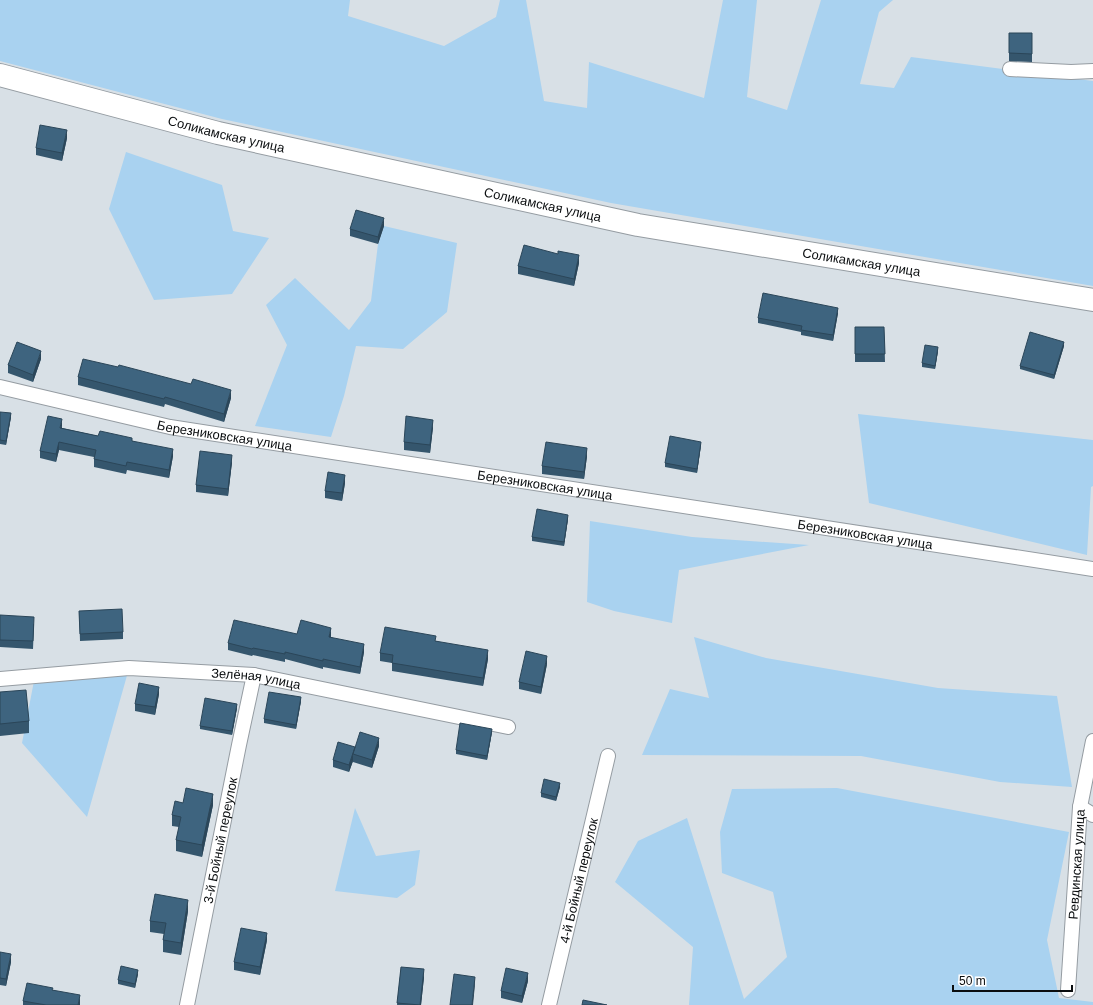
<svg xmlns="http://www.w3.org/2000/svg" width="1093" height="1005" font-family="Arial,sans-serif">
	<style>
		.green { fill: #a9d2f0 }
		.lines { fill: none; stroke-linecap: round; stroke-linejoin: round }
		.street-casing { stroke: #959ca2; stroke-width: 16 }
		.primary-casing { stroke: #959ca2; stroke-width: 24 }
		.street { stroke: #fff; stroke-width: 14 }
		.primary { stroke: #fff; stroke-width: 22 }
		.wall { fill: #35566d }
		.shaded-wall { fill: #2b4659 }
		.building { fill: #3e647f; stroke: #2b4659 }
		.labels { text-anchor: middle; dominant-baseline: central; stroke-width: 3; stroke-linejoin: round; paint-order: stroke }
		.street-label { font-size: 13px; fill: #0a0d0f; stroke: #fff }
	</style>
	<rect width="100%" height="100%" fill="#d8e0e6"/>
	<path class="green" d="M0,0H350L348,16L444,46L496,17L500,0H526L544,101L587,108L589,62L704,98L723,0H757L747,97L787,110L821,0H893L879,12L860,84L894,88L911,57L1093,81V286L611,203L222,119L0,61Z
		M126,152L222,185L233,231L269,238L232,294L154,300L109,209Z
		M384,226L457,243L447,312L403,349L356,346L344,396L331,437L255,426L287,345L266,305L295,278L349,330L371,301L378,244Z
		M858,414L1093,440V486L1091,487L1087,555L869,503Z
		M590,521L692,537L809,545L679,570L672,623L614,611L587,602Z
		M694,637L766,658L938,688L1057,696L1072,787L1000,782L861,756L642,755L670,689L709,698Z
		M128,672L87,817L22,743L34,681Z
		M837,788L1069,832L1047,940L1059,998L1093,1002V1005H689L693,947L615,882L638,841L687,818L744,999L787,957L773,892L722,873L720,832L732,789Z
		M355,808L376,856L420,850L415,885L397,898L335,891Z"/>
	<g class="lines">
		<defs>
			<g id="street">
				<path d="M1010,69L1071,72L1093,71"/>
				<path id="s1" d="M0,387L170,427L1093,569"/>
				<path id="s2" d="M0,679L129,668L254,675L508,727"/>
				<path d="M1080,807L1093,815"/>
				<path id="s3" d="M1068,990L1080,807L1093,741"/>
				<path id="s4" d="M187,1005L239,745L254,675"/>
				<path id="s5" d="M549,1005L608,756"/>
			</g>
			<g id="primary">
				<path id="s6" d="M0,75L218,133L638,225L1093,300"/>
			</g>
		</defs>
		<use href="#street" class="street-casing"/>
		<use href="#primary" class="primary-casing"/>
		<use href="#street" class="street"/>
		<use href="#primary" class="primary"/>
	</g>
	<path class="wall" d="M1009,33H1032V62L1009,61Z
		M67,138L62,161L36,155V148Z
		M384,226L378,244L350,236V229Z
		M579,263L574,286L518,274V266Z
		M838,313L833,341L801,335V332L758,323V318Z
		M855,327H884L885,362H855Z
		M1064,346L1054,379L1020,369V366Z
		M938,351L935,369L922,367V363Z
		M41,359L33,382L8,373V365Z
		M78,377L231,398L224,422L165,404L164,407L78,385Z
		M0,412L11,417L6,445L0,444Z
		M62,426V428L98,436L132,441L173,456L169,478L127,470L126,474L94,467V457L59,450L56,462L40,458V451Z
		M433,427L430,453L404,450V442Z
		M701,445L697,473L665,467V463Z
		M587,456L584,479L542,474V466Z
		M232,462L228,496L196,492V485Z
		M345,483L342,501L325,498V491Z
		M568,519L564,546L532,541V537Z
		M79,611L123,632V639L80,641Z
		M0,615L34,624L33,649L0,647Z
		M297,634L331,635V637L364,652L360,674L323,667V669L285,659V662L253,655L252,656L228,650V643Z
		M436,641L488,659L483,686L392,671V663L380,661V653Z
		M547,664L541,694L519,689V682Z
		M0,692L29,721V733L0,736Z
		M159,694L155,715L135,711V704Z
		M301,701L296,729L264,723V719Z
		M237,708L232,735L200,729V726Z
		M492,732L487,760L456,754V750Z
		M379,746L372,768L353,762V761L349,772L333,767V760L355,747Z
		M560,787L556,801L541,797V793Z
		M183,803L213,805L202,857L176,851V840L179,827L172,826V815Z
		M188,911L181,955L163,952V940L164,934L150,932V921Z
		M267,940L260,975L234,970V962Z
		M0,952L11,962L6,986L0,985Z
		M401,967L424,977L421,1005H397Z
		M138,974L135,988L118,984V980Z
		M528,981L522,1003L501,998V991Z
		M53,990L80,1003V1005H23V1001Z"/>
	<path class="shaded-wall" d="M67,130V138L62,161V153Z
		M384,218V226L378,244V237Z
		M579,255V263L574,286V279Z
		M838,308V313L833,341V335Z
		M1064,342V346L1054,379V375Z
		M938,347V351L935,369V366Z
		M41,351V359L33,382V375Z
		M231,390V398L224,422V414Z
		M11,413V417L6,445V441Z
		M62,419V426L60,436V428Z
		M433,420V427L430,453V445Z
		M59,442V450L56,462V454Z
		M701,442V445L697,473V469Z
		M587,448V456L584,479V472Z
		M173,449V456L169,478V470Z
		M232,455V462L228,496V489Z
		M345,475V483L342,501V493Z
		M568,515V519L564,546V542Z
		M331,628V635L329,644V637Z
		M364,644V652L360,674V667Z
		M488,650V659L483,686V678Z
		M547,656V664L541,694V687Z
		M159,687V694L155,715V707Z
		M301,697V701L296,729V725Z
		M237,704V708L232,735V731Z
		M492,729V732L487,760V756Z
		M379,738V746L372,768V760Z
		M353,754V761L349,772V765Z
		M560,783V787L556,801V797Z
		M213,794V805L202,857V845Z
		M188,900V911L181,955V943Z
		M267,933V940L260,975V967Z
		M11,954V962L6,986V979Z
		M424,969V977L421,1005H420Z
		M138,970V974L135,988V984Z
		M528,973V981L522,1003V996Z
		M475,977V984L473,1005H472Z
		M80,995V1005H78Z"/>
	<path class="building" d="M1009,33H1032V54L1009,53Z
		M40,125L67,130L62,153L36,148Z
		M356,210L384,218L378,237L350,229Z
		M524,245L558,254V251L579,255L574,279L518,266Z
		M763,293L838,308L833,335L801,330L802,326L758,318Z
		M855,327H884L885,354H855Z
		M1030,332L1064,342L1054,375L1020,366Z
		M17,342L41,351L33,375L8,365Z
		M925,345L938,347L935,366L922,363Z
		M83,359L118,367L119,365L191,384L193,379L231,390L224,414L165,397L164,399L78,377Z
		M0,412L11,413L6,441L0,440Z
		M48,416L62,419L60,428L98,436L100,431L132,438V441L173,449L169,470L127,462L126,466L94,459L96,450L59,442L56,454L40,451Z
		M406,416L433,420L430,445L404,442Z
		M670,436L701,442L697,469L665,463Z
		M546,442L587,448L584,472L542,466Z
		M200,451L232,455L228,489L196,485Z
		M328,472L345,475L342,493L325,491Z
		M537,509L568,515L564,542L532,537Z
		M122,609L123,632L80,634L79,611Z
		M0,615L34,617L33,641L0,640Z
		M234,620L297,634L301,620L331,628L329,637L364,644L360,667L323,659V661L285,652V654L253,648L252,649L228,643Z
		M385,627L436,636L435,641L488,650L483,678L392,663L393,655L380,653Z
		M526,651L547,656L541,687L519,682Z
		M139,683L159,687L155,707L135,704Z
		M26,690L29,721L0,724V692Z
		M269,692L301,697L296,725L264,719Z
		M205,698L237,704L232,731L200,726Z
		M460,723L492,729L487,756L456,750Z
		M360,732L379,738L372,760L353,754Z
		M338,742L355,747L349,765L333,760Z
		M544,779L560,783L556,797L541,793Z
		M186,788L213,794L202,845L176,840L181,817L172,815L175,801L183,803Z
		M155,894L188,900L181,943L163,940L166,923L150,921Z
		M241,928L267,933L260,967L234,962Z
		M0,952L11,954L6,979L0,978Z
		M121,966L138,970L135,984L118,980Z
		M401,967L424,969L420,1005L397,1003Z
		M506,968L528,973L522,996L501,991Z
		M454,974L475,977L472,1005H450Z
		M27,983L53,988L52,990L80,995L78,1005H46L23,1001Z
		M583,1000L607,1005H582Z"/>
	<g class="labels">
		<g class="street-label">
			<text stroke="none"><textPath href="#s6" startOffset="234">Соликамская улица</textPath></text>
			<text stroke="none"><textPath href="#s6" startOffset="558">Соликамская улица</textPath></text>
			<text stroke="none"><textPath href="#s6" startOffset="882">Соликамская улица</textPath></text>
			<text stroke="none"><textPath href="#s1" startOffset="230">Березниковская улица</textPath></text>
			<text stroke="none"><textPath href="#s1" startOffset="554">Березниковская улица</textPath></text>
			<text stroke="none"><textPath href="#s1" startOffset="878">Березниковская улица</textPath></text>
			<text stroke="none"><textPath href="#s2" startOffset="257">Зелёная улица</textPath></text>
			<text stroke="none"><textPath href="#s4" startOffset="168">3-й Бойный переулок</textPath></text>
			<text stroke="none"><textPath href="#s3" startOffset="126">Ревдинская улица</textPath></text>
			<text stroke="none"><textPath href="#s5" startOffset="128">4-й Бойный переулок</textPath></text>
		</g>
	</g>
	<path d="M953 985v6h119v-6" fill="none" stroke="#0a0d0f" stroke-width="2"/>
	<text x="959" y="985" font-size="12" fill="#0a0d0f" stroke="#ffffff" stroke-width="3" paint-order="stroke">50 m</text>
</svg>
